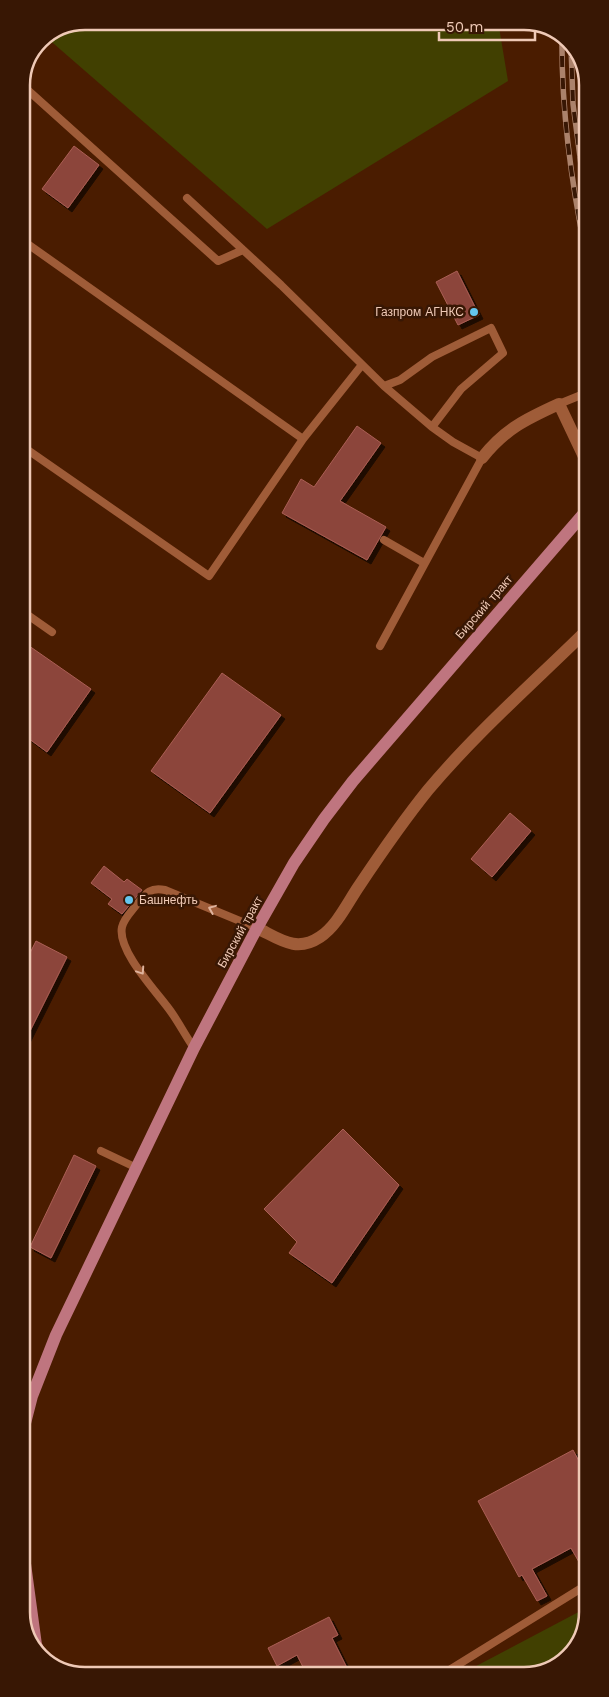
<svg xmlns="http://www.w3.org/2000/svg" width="609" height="1697" font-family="'Work Sans',sans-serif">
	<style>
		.green { fill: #414001 }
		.building { fill: #8c443b; stroke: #ab5f55; filter: url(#shadow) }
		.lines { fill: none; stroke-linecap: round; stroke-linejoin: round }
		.lane { stroke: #9f5c38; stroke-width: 8 }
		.street { stroke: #9f5c38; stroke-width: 12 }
		.primary { stroke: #bf757f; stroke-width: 12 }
		.rail-casing { stroke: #ab826b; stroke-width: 5.5 }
		.rail { stroke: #381704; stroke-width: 4; stroke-dasharray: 11; stroke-linecap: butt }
		.oneway { stroke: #dfb39d }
		.poi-dot { fill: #64c5ee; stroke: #381704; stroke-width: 2 }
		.labels { text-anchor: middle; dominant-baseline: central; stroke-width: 5; stroke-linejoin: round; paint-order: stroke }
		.poi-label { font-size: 12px; fill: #efc9b6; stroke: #381704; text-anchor: end }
		.street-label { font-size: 12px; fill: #efc9b6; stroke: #381704 }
		.rim { fill: none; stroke: #efc9b6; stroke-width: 2.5 }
	</style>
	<defs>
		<filter id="shadow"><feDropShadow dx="4" dy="4" stdDeviation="0" flood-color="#0009"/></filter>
	</defs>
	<rect width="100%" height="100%" fill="#4a1c00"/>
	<path class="green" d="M85,21H498L508,81L267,229L46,37Z
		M588,1607V1612L574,1651L541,1674H461Z"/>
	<path class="building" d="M74,146L99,165L68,208L42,189Z
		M457,271L479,315L458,325L436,282Z
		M357,426L381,443L340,501L386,527L367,560L282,513L301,479L314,487Z
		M22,641L91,689L47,752L28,738L31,734L22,728Z
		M222,673L281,715L210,813L151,771Z
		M510,813L531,831L492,877L471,859Z
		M104,866L124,882L127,879L142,890L122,914L108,904L112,899L91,883Z
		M36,941L67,957L23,1045V967Z
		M343,1129L399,1185L332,1283L289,1253L297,1242L264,1209Z
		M74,1155L96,1166L51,1258L30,1247Z
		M573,1450L588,1478V1578L571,1548L532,1569L547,1596L537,1601L522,1575L519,1577L478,1501Z
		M329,1617L338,1635L332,1638L350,1674L307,1675L297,1655L277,1666L268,1648Z"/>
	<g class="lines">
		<path class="lane" d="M21,84L218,261L243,250
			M187,198L281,285L384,386
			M22,240L303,439L361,366
			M559,404L586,393
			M22,446L209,576L303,439
			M384,540L424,563
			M22,611L52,632
			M380,646L482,458L453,442L432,427L384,386L400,380L432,357L491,328L503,353L461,389L432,427
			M194,1048C185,1035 178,1021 169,1009C155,990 117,950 122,927C124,918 132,911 137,904C146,893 150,887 165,890L257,928
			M101,1151L137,1168
			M443,1674L588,1584"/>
		<path class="street" d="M482,458C505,429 526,419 559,404L586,461
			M257,928C280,939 296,953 320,937C337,926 348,902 359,886C381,853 403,821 428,790C476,733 533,683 586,631
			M23,1623L36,1645"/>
		<path class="primary" d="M23,1431L32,1396L56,1335L194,1048L257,928L294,863L324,819L353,781L586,511
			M23,1549L36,1645L44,1661"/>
		<defs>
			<path id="rail" d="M562,34C561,107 571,182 586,254
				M571,46L573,104L586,203"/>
		</defs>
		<use href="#rail" class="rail-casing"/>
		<use href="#rail" class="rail"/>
	</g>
	<defs><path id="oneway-chevron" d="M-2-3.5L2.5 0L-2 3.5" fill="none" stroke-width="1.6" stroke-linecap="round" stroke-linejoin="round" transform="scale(1.25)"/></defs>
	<g class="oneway">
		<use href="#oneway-chevron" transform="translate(212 909) rotate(-158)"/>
		<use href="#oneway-chevron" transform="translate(141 971) rotate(56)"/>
	</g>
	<g class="poi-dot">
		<circle cx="474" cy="312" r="5"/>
		<circle cx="129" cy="900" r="5"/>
	</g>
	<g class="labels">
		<g class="poi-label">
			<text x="464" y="312">Газпром АГНКС</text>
			<text x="139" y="900" text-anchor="start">Башнефть</text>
		</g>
		<g class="street-label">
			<text transform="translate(484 607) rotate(-49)">Бирский тракт</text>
			<text transform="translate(240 932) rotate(-61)">Бирский тракт</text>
		</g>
	</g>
	<path d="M0 0H609V1697H0ZM85 30H524A55 55 0 0 1 579 85V1612A55 55 0 0 1 524 1667H85A55 55 0 0 1 30 1612V85A55 55 0 0 1 85 30Z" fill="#381704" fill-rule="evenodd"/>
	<path class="rim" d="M85 30H524A55 55 0 0 1 579 85V1612A55 55 0 0 1 524 1667H85A55 55 0 0 1 30 1612V85A55 55 0 0 1 85 30Z"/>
	<path d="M439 32v8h96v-8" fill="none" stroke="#efc9b6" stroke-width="2.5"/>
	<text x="446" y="32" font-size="15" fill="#efc9b6" stroke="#381704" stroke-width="4" paint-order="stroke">50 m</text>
</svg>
